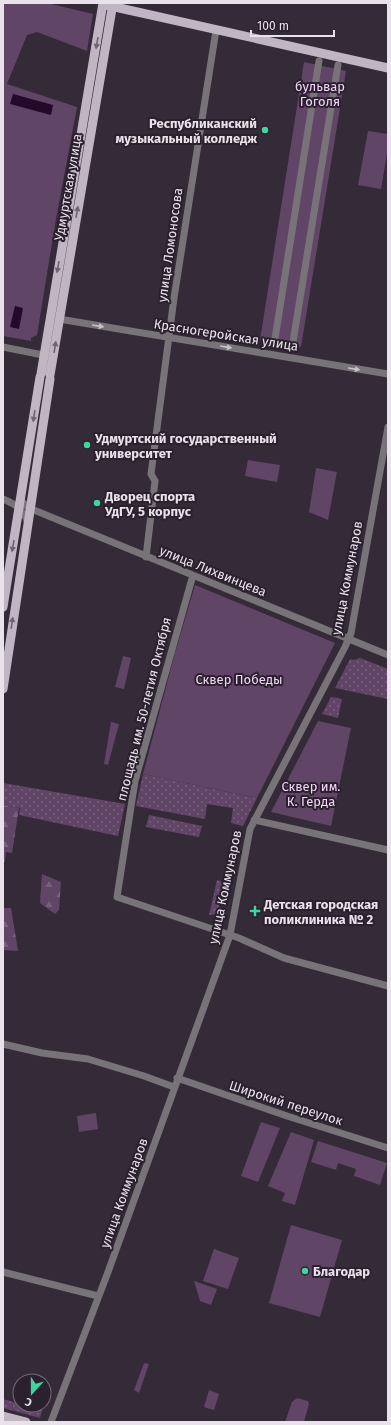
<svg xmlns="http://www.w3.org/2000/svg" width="391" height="1425" font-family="'Fira Sans',sans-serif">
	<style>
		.grass { fill: url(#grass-dots) }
		.forest { fill: url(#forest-firs) }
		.park { fill: #614567 }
		.water { fill: #24092a }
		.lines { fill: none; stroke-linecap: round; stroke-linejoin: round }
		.minor { stroke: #787279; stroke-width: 7 }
		.major { stroke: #c1b5c4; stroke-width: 9 }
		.oneway { fill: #6e6372 }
		.oneway2 { fill: #c8c0c9 }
		.poi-dot { fill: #40d4a2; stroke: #2b202e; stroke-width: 1.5 }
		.labels { text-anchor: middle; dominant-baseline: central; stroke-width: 4; stroke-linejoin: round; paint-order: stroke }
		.park-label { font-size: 13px; fill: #f3d4fa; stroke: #2b202e }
		.poi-label { font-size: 13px; font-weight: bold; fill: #eae2eb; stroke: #2b202e; text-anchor: start }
		.street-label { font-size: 13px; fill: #eae2eb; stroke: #2b202e }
	</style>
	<defs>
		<pattern id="grass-dots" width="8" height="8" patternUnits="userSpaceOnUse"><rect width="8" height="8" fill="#614567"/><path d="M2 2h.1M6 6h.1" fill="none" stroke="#78607d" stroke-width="1.8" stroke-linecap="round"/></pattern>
		<pattern id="forest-firs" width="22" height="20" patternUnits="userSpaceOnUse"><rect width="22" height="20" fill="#614567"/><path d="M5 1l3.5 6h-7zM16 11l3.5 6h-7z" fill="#78607d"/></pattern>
	</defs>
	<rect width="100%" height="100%" fill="#352a38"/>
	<path class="grass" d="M360,658L388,669V699L335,688L350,659L354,660Z
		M331,697L342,699L338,718L322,714Z
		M143,774L247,796L257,798L243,826L231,823L233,808L207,804L205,819L136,806Z
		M3,783L125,804L118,836L19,815L20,808L3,805Z
		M149,815L202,826L199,837L146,827Z
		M217,880L224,882L217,914L209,915Z
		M3,1399L42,1410L40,1418L3,1408Z"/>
	<path class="forest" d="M3,805L19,808L12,853L6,852L5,862H3Z
		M42,874L61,882L59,910L55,914L40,903Z
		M3,908H11L18,951L3,950Z"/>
	<path class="park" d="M3,3H47L93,14L87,51L37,32L27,35L7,84L77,107L56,219L37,335L31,338V341L3,336Z
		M304,62L346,71L301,347L260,340Z
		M368,131L388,134V148L381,189L358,185Z
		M248,460L280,465L277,482L245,476Z
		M316,468L337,472L328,520L309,512Z
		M195,585L335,643L257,798L143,774L175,653Z
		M123,656L131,658L124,689L115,687Z
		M318,721L351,728L331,826L271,812Z
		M111,722L119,724L108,765L104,764Z
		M96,1113L98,1129L79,1132L77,1116Z
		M261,1122L280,1128L258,1182L241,1176Z
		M291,1132L314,1140L295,1205L282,1201L285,1193L268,1186Z
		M318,1141L387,1163L380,1185L354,1176L356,1169L338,1163L336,1170L311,1162Z
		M291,1225L342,1240L320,1317L269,1303Z
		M214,1249L239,1258L228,1289L203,1281Z
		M194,1281L217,1289L211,1305L200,1301Z
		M144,1363L149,1364L139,1393L134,1390Z
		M209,1390L219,1394L214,1410L204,1407Z
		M297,1398L308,1401L309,1404L304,1422H285L292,1402Z"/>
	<path class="water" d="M13,94L53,105L51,115L10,104Z
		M15,306L23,308L19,329L10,327Z"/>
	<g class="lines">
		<path class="minor" d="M59,319L388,374
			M274,345L319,61
			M3,347L43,355
			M292,348L338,65
			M3,499C15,504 23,509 27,521
			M21,501L29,508L388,655
			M146,557L155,481L151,474L174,298L216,30
			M193,575L135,781L117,897L239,938L284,958L388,986
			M254,820L388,850
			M3,1044L42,1053L88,1059L144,1076L174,1087
			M177,1078L287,1116L388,1148
			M3,1272L98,1296
			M51,1422L108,1272L230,935L250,829L345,647L351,633L388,427"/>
		<path class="major" d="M106,5L388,68
			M41,374L103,3
			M50,375L113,3
			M3,607L40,377
			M3,689L50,379
			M3,1416L26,1422"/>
	</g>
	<defs><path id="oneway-solid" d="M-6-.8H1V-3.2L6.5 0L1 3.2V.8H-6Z"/></defs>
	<g class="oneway">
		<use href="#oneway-solid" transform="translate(97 43) rotate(100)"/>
		<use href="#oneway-solid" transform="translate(77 212) rotate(-80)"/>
		<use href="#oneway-solid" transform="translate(58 267) rotate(100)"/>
		<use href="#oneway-solid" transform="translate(55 347) rotate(-81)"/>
		<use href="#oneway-solid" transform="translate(34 416) rotate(99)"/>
		<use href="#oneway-solid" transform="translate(13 546) rotate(100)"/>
		<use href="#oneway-solid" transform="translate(12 623) rotate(-82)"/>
	</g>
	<g class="oneway2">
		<use href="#oneway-solid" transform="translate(98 326) rotate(9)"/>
		<use href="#oneway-solid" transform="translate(226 347) rotate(9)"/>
		<use href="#oneway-solid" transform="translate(354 369) rotate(9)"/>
	</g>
	<g class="poi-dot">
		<circle cx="265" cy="130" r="4"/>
		<circle cx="87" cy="445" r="4"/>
		<circle cx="97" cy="503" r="4"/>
		<path d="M253 905h4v4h4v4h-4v4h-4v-4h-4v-4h4z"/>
		<circle cx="305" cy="1271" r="4"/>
	</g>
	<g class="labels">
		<g class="park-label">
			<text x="320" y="86">бульвар<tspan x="320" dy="15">Гоголя</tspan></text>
			<text x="239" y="679">Сквер Победы</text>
			<text x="311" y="786">Сквер им.<tspan x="311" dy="15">К. Герда</tspan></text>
		</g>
		<g class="poi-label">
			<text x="257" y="123" text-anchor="end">Республиканский<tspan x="257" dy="15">музыкальный колледж</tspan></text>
			<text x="95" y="438">Удмуртский государственный<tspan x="95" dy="15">университет</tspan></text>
			<text x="105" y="496">Дворец спорта<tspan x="105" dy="15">УдГУ, 5 корпус</tspan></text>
			<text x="264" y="904">Детская городская<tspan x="264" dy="15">поликлиника № 2</tspan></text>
			<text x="313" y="1271">Благодар</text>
		</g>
		<g class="street-label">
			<text transform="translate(68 187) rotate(-80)">Удмуртская улица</text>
			<text transform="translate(170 245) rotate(-82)">улица Ломоносова</text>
			<text transform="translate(226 335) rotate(9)">Красногеройская улица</text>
			<text transform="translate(213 571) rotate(22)">улица Лихвинцева</text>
			<text transform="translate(347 578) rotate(-79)">улица Коммунаров</text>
			<text transform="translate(144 709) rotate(-76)">площадь им. 50-летия Октября</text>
			<text transform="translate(225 887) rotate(-78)">улица Коммунаров</text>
			<text transform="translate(286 1103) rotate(18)">Широкий переулок</text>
			<text transform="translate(124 1193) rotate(-70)">улица Коммунаров</text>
		</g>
	</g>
	<rect width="391" height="1425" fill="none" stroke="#eae2eb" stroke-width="8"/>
	<g transform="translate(32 1393) rotate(201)"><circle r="19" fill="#2b202e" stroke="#776e7a"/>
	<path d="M0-3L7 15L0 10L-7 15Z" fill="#40d4a2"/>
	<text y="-6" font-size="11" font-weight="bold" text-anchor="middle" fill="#eae2eb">С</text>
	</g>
	<path d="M251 30v6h83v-6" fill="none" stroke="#eae2eb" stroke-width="2"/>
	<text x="257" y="30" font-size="12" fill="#eae2eb" stroke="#2b202e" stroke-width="3" paint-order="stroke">100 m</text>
</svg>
